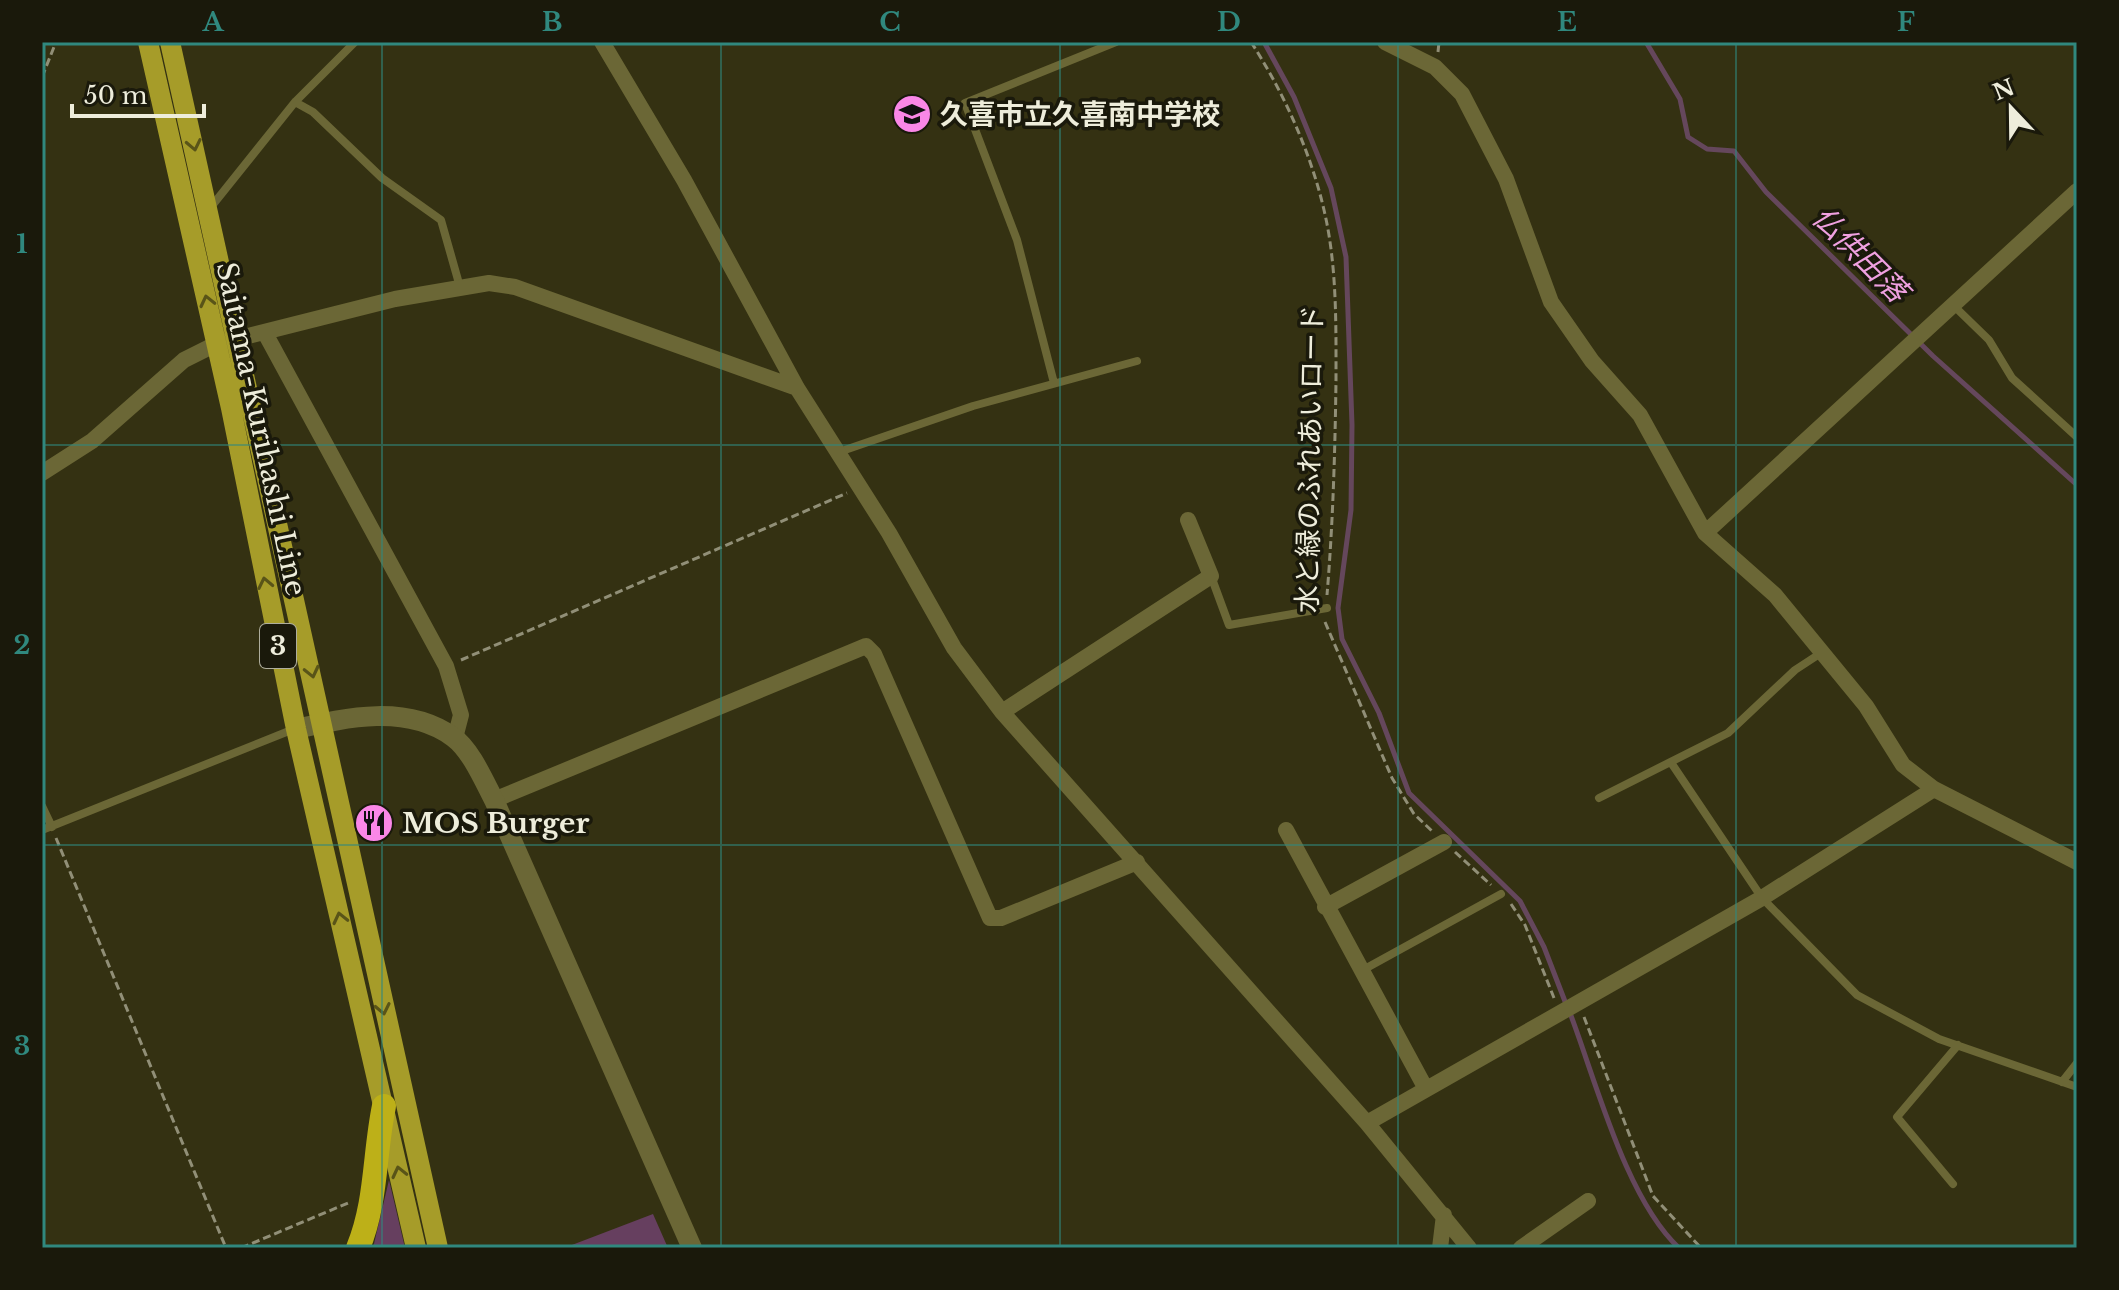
<svg xmlns="http://www.w3.org/2000/svg" width="2119" height="1290" font-family="'Libre Baskerville','Noto Sans JP',serif">
	<style>
		.green { fill: #663f5f }
		.lines { fill: none; stroke-linecap: round; stroke-linejoin: round }
		.stream { stroke: #65475c; stroke-width: 5 }
		.path { stroke: #918f77; stroke-width: 3; stroke-dasharray: 8 4; stroke-linecap: butt }
		.service { stroke: #6b6736; stroke-width: 8 }
		.minor { stroke: #6b6736; stroke-width: 16 }
		.tertiary { stroke: #6b6736; stroke-width: 20 }
		.primary { stroke: #a69c29; stroke-width: 20 }
		.motorway { stroke: #bdb018; stroke-width: 24 }
		.oneway { stroke: #595418 }
		.grid { fill: none; stroke: #30887e; stroke-width: 2; stroke-opacity: 0.55 }
		.labels { text-anchor: middle; dominant-baseline: central; stroke-width: 7; stroke-linejoin: round; paint-order: stroke }
		.shield { fill: #1a190b; stroke: #aead9d; stroke-width: 2 }
		.shield-label { font-size: 26px; font-weight: bold; fill: #eeeddb }
		.poi-label { font-size: 28px; font-weight: bold; fill: #eeeddb; stroke: #1a190b; text-anchor: start }
		.street-label { font-size: 28px; fill: #eeeddb; stroke: #1a190b }
		.water-label { font-size: 30px; font-style: italic; fill: #efa0e0; stroke: #1a190b }
		.neatline { fill: none; stroke: #30887e; stroke-width: 3 }
		.grid-label { font-size: 26px; text-anchor: middle; font-weight: bold; fill: #30887e }
	</style>
	<rect width="100%" height="100%" fill="#343112"/>
	<path class="green" d="M389,1180L405,1248H373Z
		M653,1214L668,1248H564Z"/>
	<g class="lines">
		<path class="stream" d="M1264,42L1294,97L1331,188L1346,257L1352,425L1351,510L1338,608L1342,639L1379,713L1409,793L1520,901L1544,947L1566,1004
			M1646,42L1680,99L1688,137L1707,149L1734,151L1766,192L1933,356L2077,485
			M1570,1013C1596,1081 1626,1199 1679,1248"/>
		<path class="path" d="M1251,42C1283,91 1311,153 1324,210C1337,265 1336,324 1336,381C1335,452 1333,523 1327,595
			M1438,52L1439,42
			M42,77L56,42
			M1325,622L1392,778L1414,814L1432,831
			M461,660L847,493
			M56,838L226,1248
			M1455,852L1491,885
			M1511,904L1525,925L1554,998
			M1584,1017L1653,1196L1701,1248
			M241,1248L348,1203"/>
		<path class="service" d="M295,102L313,112L382,178L441,220L460,287
			M211,207L295,102L355,42
			M1954,306L1989,340L2012,378L2077,437
			M1054,383L1017,240L965,103L1116,42
			M839,452L973,406L1137,361
			M1211,576L1229,625L1327,608
			M1672,764L1762,898L1857,995L1939,1039L2077,1087
			M1599,798L1728,733L1795,670L1821,653
			M42,806L52,827
			M42,830L294,729
			M1361,971L1501,894
			M2062,1082L2077,1063
			M1953,1184L1897,1117L1958,1045"/>
		<path class="minor" d="M602,42L684,180L797,388L889,533L954,648L1002,712L1367,1123L1469,1248
			M1385,42L1435,67L1462,94L1506,179L1551,302L1592,361L1640,415L1705,533L1775,595L1866,706L1903,765L1934,789L2077,862
			M265,333L446,666L461,715L455,738
			M42,473L92,441L184,360L216,344L395,299L489,283L515,287L797,388
			M1705,533L2077,191
			M1002,712L1211,576L1188,520
			M494,800L866,646L874,654L990,918H1001L1137,862
			M1286,830L1426,1089
			M1325,907L1444,842
			M1367,1123L1762,898L1934,789
			M1440,1248L1444,1215
			M1521,1248L1588,1201"/>
		<path class="tertiary" d="M296,729C348,717 407,704 453,737C471,750 484,781 494,800L692,1248"/>
		<path class="primary" d="M148,42L231,408L296,729L416,1248
			M170,42L438,1248"/>
		<path class="motorway" d="M358,1248C377,1202 374,1154 384,1106"/>
	</g>
	<defs><path id="oneway-chevron" d="M-2-3.5L2.5 0L-2 3.5" fill="none" stroke-width="1.6" stroke-linecap="round" stroke-linejoin="round" transform="scale(2)"/></defs>
	<g class="oneway">
		<use href="#oneway-chevron" transform="translate(194 145) rotate(78)"/>
		<use href="#oneway-chevron" transform="translate(207 301) rotate(-103)"/>
		<use href="#oneway-chevron" transform="translate(265 583) rotate(-102)"/>
		<use href="#oneway-chevron" transform="translate(312 672) rotate(77)"/>
		<use href="#oneway-chevron" transform="translate(340 918) rotate(-103)"/>
		<use href="#oneway-chevron" transform="translate(383 1009) rotate(78)"/>
		<use href="#oneway-chevron" transform="translate(399 1172) rotate(-103)"/>
	</g>
	<path class="grid" d="M382,42V1248M721,42V1248M1060,42V1248M1398,42V1248M1736,42V1248M42,445H2077M42,845H2077"/>
	<defs>
		<symbol id="school-disc" viewBox="-11 -11 22 22"><circle r="9.5" fill="#fa87e7" stroke="#1a190b"/><path d="M0-5L7-2L0 1L-7-2ZM-4 1L0 2.5L4 1V4Q0 6-4 4Z" fill="#111"/></symbol>
		<symbol id="restaurant-disc" viewBox="-11 -11 22 22"><circle r="9.5" fill="#fa87e7" stroke="#1a190b"/><path d="M-5-6h1v4h1v-4h1v4h1v-4h1v5L-1.5 .5V6h-2V.5L-5-1ZM5-6V6H3V1.5H1.5Q1.5-4 5-6Z" fill="#111"/></symbol>
	</defs>
	<g fill-rule="evenodd">
		<use href="#school-disc" x="890" y="92" width="44" height="44"/>
		<use href="#restaurant-disc" x="352" y="801" width="44" height="44"/>
	</g>
	<g class="labels">
		<rect class="shield" x="260" y="624" width="36" height="44" rx="6"/>
		<g class="shield-label">
			<text x="278" y="646">3</text>
		</g>
		<g class="poi-label">
			<text x="940" y="114">久喜市立久喜南中学校</text>
			<text x="402" y="823">MOS Burger</text>
		</g>
		<g class="street-label">
			<text transform="translate(261 429) rotate(78)">Saitama-Kurihashi Line</text>
			<text transform="translate(1310 459) rotate(-89)">水と緑のふれあいロード</text>
		</g>
		<g class="water-label">
			<text transform="translate(1860 254) rotate(45)">仏供田落</text>
		</g>
	</g>
	<rect width="2119" height="1290" fill="none" stroke="#1a190b" stroke-width="88"/>
	<g transform="translate(2011 108) rotate(338)" stroke="#1a190b" stroke-width="6" paint-order="stroke">
	<path d="M0-6L14 30L0 20L-14 30Z" fill="#eeeddb"/>
	<text y="-12" font-size="22" font-weight="bold" text-anchor="middle" fill="#eeeddb">N</text>
	</g>
	<path d="M72 104v12h132v-12" fill="none" stroke="#eeeddb" stroke-width="4"/>
	<text x="84" y="104" font-size="24" fill="#eeeddb" stroke="#1a190b" stroke-width="6" paint-order="stroke">50 m</text>
	<rect x="44" y="44" width="2031" height="1202" class="neatline"/>
	<g class="grid-label">
		<text x="213" y="31">A</text>
		<text x="552" y="31">B</text>
		<text x="890" y="31">C</text>
		<text x="1229" y="31">D</text>
		<text x="1567" y="31">E</text>
		<text x="1906" y="31">F</text>
		<text x="22" y="253">1</text>
		<text x="22" y="654">2</text>
		<text x="22" y="1055">3</text>
	</g>
</svg>
